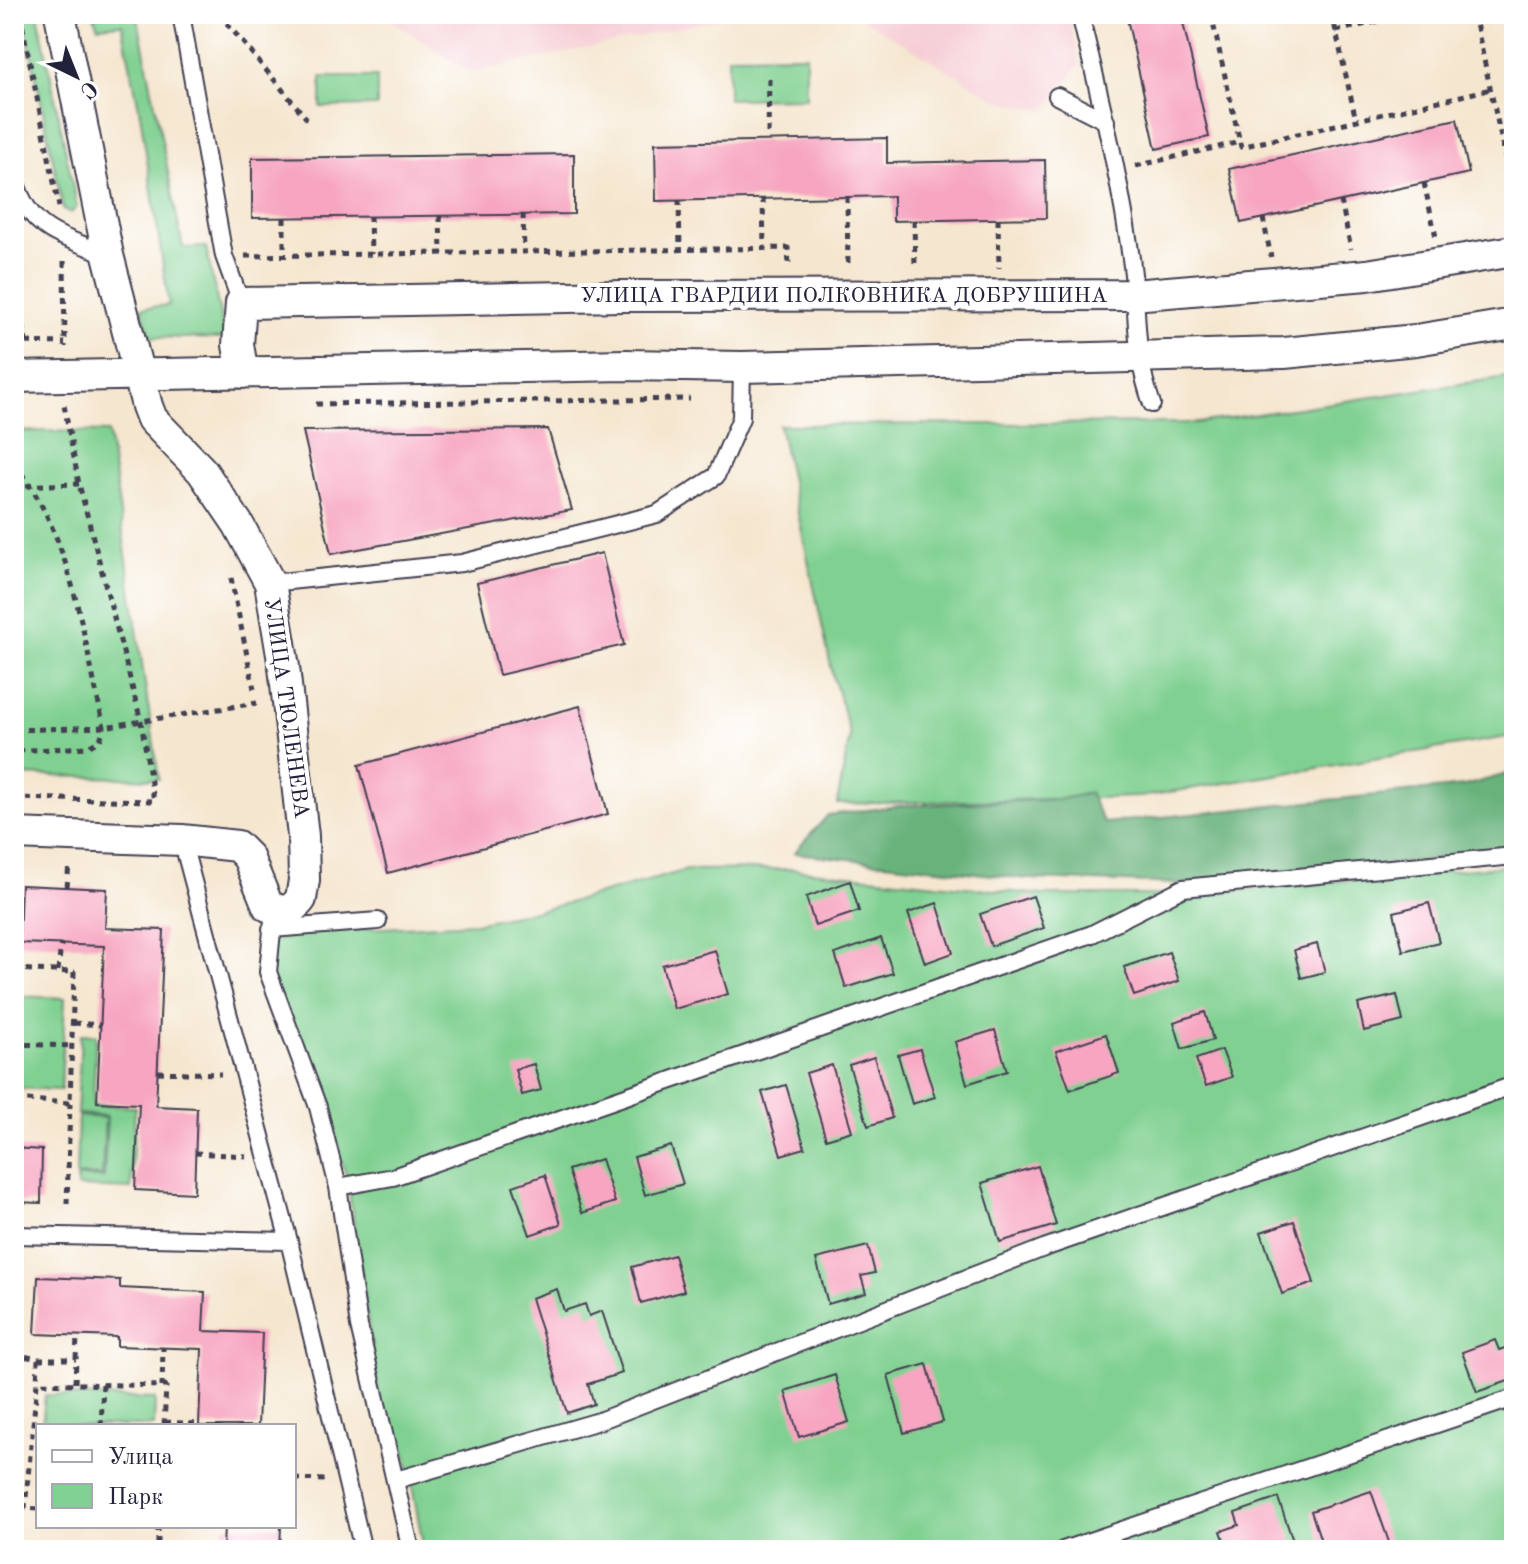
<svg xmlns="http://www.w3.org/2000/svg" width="1528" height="1564" font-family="'Old Standard TT',serif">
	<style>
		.built { fill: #f6cfd5 }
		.green { fill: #80d091; stroke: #517966; stroke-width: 2 }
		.forest { fill: #68b27b; stroke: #456a5b; stroke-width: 2 }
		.building { fill: #f7a5c1 }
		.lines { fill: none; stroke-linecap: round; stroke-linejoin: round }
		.lane-casing { stroke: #423f51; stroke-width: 20 }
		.street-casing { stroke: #423f51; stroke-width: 34 }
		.path { stroke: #423f51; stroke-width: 5; stroke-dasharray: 6 6; stroke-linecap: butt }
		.lane { stroke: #fff; stroke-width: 16 }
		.street { stroke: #fff; stroke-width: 30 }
		.labels { text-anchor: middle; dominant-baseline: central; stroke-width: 8; stroke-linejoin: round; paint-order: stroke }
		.street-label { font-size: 22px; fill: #22223b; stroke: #fff }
	</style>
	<rect width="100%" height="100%" fill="#fff"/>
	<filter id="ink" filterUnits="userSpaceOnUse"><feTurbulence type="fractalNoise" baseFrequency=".0125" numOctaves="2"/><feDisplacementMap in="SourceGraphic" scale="16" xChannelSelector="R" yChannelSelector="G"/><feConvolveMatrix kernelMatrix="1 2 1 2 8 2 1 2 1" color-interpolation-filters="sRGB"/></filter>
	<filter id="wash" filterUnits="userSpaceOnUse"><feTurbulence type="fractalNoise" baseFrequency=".006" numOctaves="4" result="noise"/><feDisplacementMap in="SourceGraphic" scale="32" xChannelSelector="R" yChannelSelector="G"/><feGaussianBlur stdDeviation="1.8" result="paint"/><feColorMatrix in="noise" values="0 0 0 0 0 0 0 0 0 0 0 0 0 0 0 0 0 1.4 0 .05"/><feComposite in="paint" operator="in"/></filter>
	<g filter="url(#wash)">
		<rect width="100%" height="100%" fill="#f5e6cf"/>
		<path class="built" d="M382,14H743L470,73Z
			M855,14H1069L1080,64L1044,111L997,100Z"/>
		<path class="green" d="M23,14H38L77,207L71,213L63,209Z
			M93,14H137L183,248L206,247L225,339L151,337L141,308L169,305L140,113L122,24L98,26Z
			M806,55V98L728,99V56Z
			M321,77H377V106L321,107Z
			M1514,376V736L1140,797L837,804L850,735L833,676L779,425L1197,423Z
			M14,431L108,432L159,779L14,775Z
			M1514,865V1550H424L406,1454L379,1400L347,1177L265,961L267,943L309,932L475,923L549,908L687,870L792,869L1043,895H1191Z
			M14,996L65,998L61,1090L14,1088Z
			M81,1034L96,1035L93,1105L135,1107L131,1189L77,1187V1177L104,1178L107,1116L77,1114Z
			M78,1116L105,1118L102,1176L76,1175Z
			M45,1395L155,1399L154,1426H42Z"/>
		<path class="forest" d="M1514,772V852L1182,884L1029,879L794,853L828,815L898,806L1061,799L1089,793L1104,823L1464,786Z"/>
		<g id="blocks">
			<path class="building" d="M1126,14H1181L1209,137L1156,149Z
				M1457,119L1469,173L1241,223L1229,169Z
				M887,138V163L1045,160L1046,218L893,221V196L656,201L655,143Z
				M574,154V214L252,218V158Z
				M548,429L572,510L331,554L303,431Z
				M602,553L624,645L499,675L477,583Z
				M580,706L608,814L388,873L359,765Z
				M850,881L859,911L815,926L806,897Z
				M21,885L107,889L105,928L164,930L156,1106L197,1108L194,1193L135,1190L139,1104L97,1102L104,946L19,943Z
				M1033,896L1044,928L991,946L980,914Z
				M937,903L953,953L925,963L908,913Z
				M1429,903L1439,942L1403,951L1394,912Z
				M881,938L893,973L846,988L835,954Z
				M1317,944L1325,972L1301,978L1294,950Z
				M715,950L728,994L674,1009L662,965Z
				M1169,952L1179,981L1134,996L1124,967Z
				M1397,995L1403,1021L1364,1031L1358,1004Z
				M1205,1012L1213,1040L1182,1049L1174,1022Z
				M995,1030L1007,1071L967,1084L955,1042Z
				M1106,1034L1119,1073L1070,1090L1056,1051Z
				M920,1049L935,1097L912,1104L898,1055Z
				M1222,1050L1232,1077L1206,1086L1196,1059Z
				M874,1057L892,1118L868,1126L849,1065Z
				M534,1064L541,1090L522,1095L515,1069Z
				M832,1065L852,1131L826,1139L806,1073Z
				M786,1085L805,1148L781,1155L762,1092Z
				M671,1146L683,1184L645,1195L634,1157Z
				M14,1148L42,1150L41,1203L14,1202Z
				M601,1159L615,1202L582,1213L568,1170Z
				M1038,1166L1056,1225L1000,1242L982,1183Z
				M545,1175L561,1224L530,1235L513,1186Z
				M1294,1221L1314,1283L1282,1294L1261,1232Z
				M868,1246L875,1273L861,1276L866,1293L828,1304L816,1259Z
				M674,1255L684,1291L641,1303L632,1267Z
				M38,1277L120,1280V1288L205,1292L203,1331L262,1333L258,1426H199L202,1349L117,1346V1337L35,1334Z
				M557,1289L564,1311L585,1304L589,1316L602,1311L622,1373L588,1384L594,1404L567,1413L531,1298Z
				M1495,1340L1499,1350L1514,1345V1379L1477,1392L1462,1352Z
				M927,1364L943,1422L904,1433L888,1375Z
				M835,1375L849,1422L799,1437L785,1391Z
				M1371,1491L1390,1545L1374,1550H1324L1311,1511Z
				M1278,1498L1293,1541L1267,1550H1228L1221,1531L1239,1525L1235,1513Z
				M224,1526H281L280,1550H223Z"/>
		</g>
	</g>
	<g filter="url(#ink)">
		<use href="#blocks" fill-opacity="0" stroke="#423f51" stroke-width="2"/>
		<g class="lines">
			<defs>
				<path id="lane" d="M181,14L224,256L241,303
					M1080,14C1100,98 1121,180 1132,266C1139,318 1133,351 1152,404
					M1512,14L1514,22
					M1057,96L1106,121
					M14,177C30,233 59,234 108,255
					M270,583L462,563L657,514L716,476L741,418L742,367
					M182,840L289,1241L363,1550
					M274,910L268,972L318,1107L338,1187L359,1326L411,1550
					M271,929L378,921
					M338,1187L393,1177L1092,934L1183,888L1514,856
					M14,1235L289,1241
					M396,1480L599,1421L1044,1248L1514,1085
					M1063,1550L1514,1398"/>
				<path id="street" d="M243,373L238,345L241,303L623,296L1133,295L1367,275L1514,251
					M14,377L626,365L742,367L1284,353L1416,340L1514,324
					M14,834L182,840L237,846L248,857L268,906L284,912L294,907L301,899L304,880L303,836L284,667L270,583L238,524L202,471L152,419L147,406L108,255L60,14"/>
			</defs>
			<use href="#lane" class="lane-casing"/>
			<use href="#street" class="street-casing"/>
			<path class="path" d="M20,14L59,207
				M219,14L307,119
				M1211,14L1241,147L1491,89
				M1332,14L1356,120
				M1474,14L1514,197
				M1336,31L1411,14
				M768,133L769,79
				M1136,166L1240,142
				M1424,183L1436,237
				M847,197L848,267
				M763,198L764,248
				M679,200L680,249
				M1341,201L1351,249
				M523,214L524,252
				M370,216L371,254
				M440,216L441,253
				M284,217V256
				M1263,218L1271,257
				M998,219L999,268
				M914,221L915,266
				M245,256L788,248L789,267
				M64,261L65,347
				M14,266L26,342
				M14,342L65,343
				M316,404L690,399
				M14,464C73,535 83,640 104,727L100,740L88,747L14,751
				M14,486L79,484
				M231,578L254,689
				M14,730L104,727L257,703
				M14,798L154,801L141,721L79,484L64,405
				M67,887L69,864
				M14,969L74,972L70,1103L14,1099
				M58,971L61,944
				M74,1023L101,1025
				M14,1044L73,1046
				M158,1072L221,1074
				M195,1153L246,1156
				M67,1204L70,1103
				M14,1354L38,1359L37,1383
				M38,1359H76
				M75,1383L77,1336
				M162,1387L163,1348
				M165,1422L199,1424
				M101,1426L103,1384
				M294,1479L325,1480
				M38,1509L25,1508L37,1383L166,1386L164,1426
				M158,1526V1550"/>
			<use href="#lane" class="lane"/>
			<use href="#street" class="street"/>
		</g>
	</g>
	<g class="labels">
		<g class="street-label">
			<text x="844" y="296">УЛИЦА ГВАРДИИ ПОЛКОВНИКА ДОБРУШИНА</text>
			<text transform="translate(286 708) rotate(82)">УЛИЦА ТЮЛЕНЕВА</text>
		</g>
	</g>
	<rect width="1528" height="1564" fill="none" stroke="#fff" stroke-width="48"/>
	<rect x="36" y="1424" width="260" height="104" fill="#ffffff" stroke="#a7a7b1" stroke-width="2"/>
	<rect x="52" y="1450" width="40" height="12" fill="#ffffff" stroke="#a7a7b1" stroke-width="2"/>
	<text x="108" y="1464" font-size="24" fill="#22223b">Улица</text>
	<rect x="52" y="1484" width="40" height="24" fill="#80d091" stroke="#a7a7b1" stroke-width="2"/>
	<text x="108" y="1504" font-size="24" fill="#22223b">Парк</text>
	<g transform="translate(76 76) rotate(137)" stroke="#ffffff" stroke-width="6" paint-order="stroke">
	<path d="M0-6L14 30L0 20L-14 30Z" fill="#22223b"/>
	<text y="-12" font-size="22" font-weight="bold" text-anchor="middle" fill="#22223b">С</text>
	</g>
</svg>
